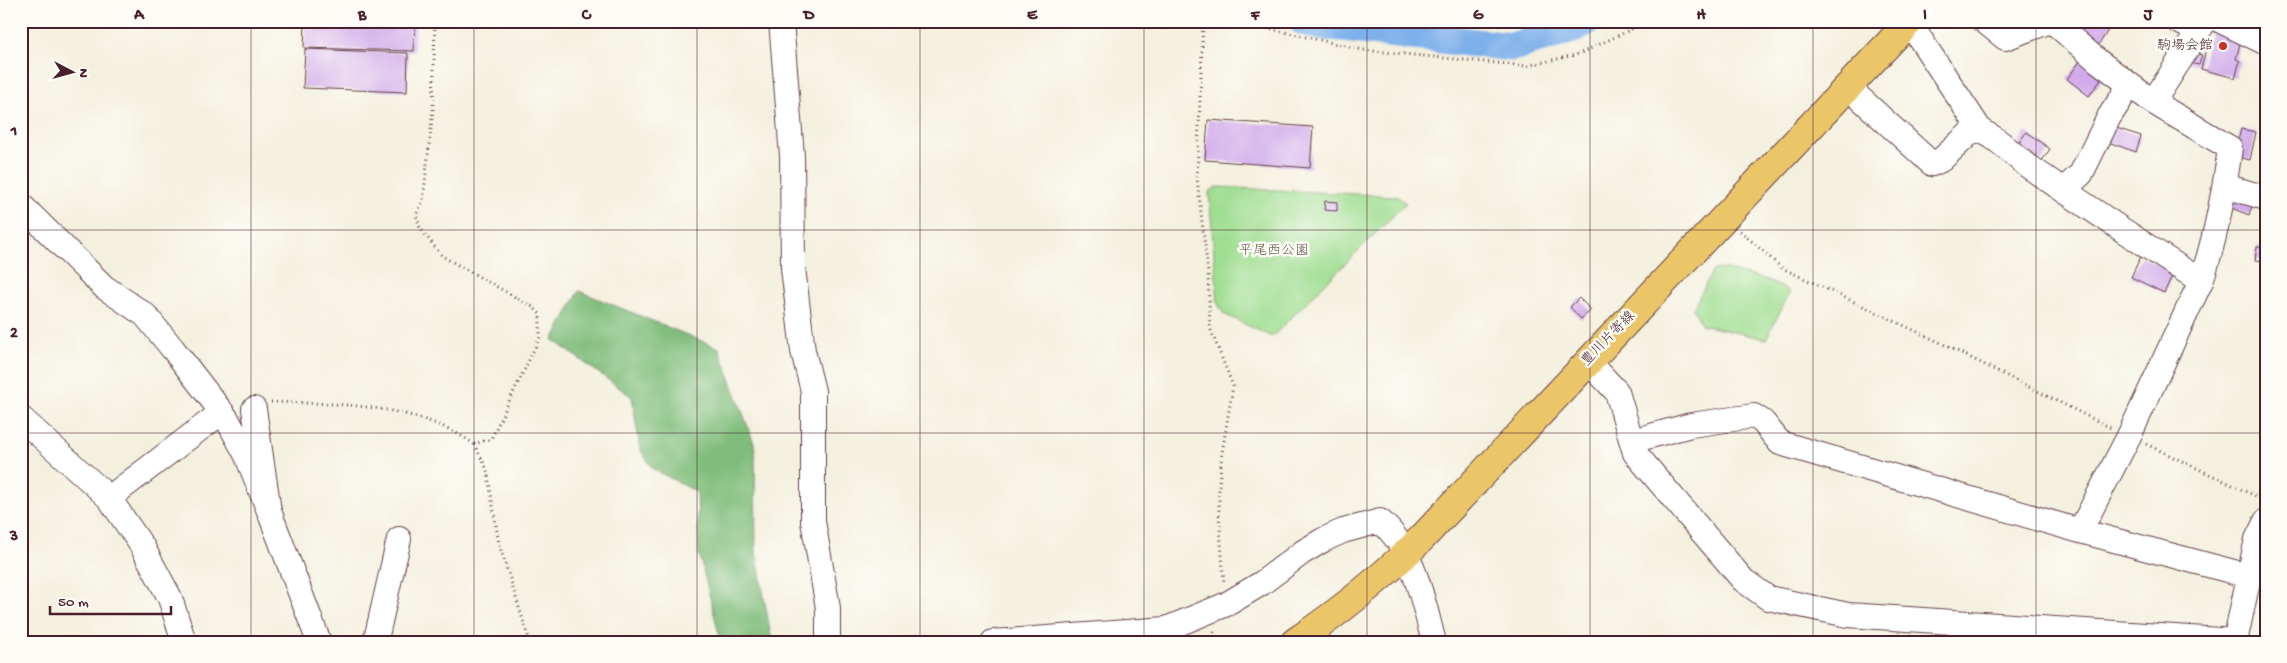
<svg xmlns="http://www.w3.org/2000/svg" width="2287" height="663" font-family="'Gochi Hand','Klee One',sans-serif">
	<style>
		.green { fill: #a0de92; stroke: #757e5e }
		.forest { fill: #80bd7c; stroke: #656e54 }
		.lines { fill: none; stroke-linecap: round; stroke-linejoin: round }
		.river { stroke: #7eb0ea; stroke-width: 29 }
		.building { fill: #d2acea }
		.minor-casing { stroke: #643e46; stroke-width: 26 }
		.major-casing { stroke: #643e46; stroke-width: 30 }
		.path { stroke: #643e46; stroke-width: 3; stroke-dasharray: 1 4; stroke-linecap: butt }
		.minor { stroke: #fff; stroke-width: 24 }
		.major { stroke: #ebc669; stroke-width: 28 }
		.grid { fill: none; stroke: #4a1f2b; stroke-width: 1; stroke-opacity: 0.55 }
		.poi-dot { fill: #c8321e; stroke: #fdfcf7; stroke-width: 2 }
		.labels { text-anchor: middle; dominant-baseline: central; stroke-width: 5; stroke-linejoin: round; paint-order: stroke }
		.poi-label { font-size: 14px; fill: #4a1f2b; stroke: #fdfcf7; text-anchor: end }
		.park-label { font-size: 14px; fill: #64584a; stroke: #fdfcf7 }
		.street-label { font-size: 14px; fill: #4a1f2b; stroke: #fdfcf7 }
		.neatline { fill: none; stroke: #4a1f2b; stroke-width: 2 }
		.grid-label { font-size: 16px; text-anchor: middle; font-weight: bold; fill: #4a1f2b }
	</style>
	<rect width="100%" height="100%" fill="#fdfcf7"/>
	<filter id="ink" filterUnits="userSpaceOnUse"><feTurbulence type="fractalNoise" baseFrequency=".02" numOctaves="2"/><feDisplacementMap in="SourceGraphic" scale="10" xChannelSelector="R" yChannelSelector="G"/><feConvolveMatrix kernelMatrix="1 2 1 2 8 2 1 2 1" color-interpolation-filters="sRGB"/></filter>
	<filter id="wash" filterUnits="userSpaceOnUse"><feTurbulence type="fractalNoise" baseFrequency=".0096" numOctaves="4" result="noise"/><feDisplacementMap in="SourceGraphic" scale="20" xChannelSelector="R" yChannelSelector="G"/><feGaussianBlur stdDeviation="1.12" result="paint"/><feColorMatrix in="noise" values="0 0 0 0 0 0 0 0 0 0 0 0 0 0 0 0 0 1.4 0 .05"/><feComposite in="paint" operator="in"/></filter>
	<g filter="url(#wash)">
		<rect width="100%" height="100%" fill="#f4f0de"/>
		<path class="green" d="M1216,187L1396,196L1406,203L1272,337L1224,314L1218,304L1209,192Z
			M1725,269L1767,280L1790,292L1766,339L1702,325L1693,309L1713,270Z"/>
		<path class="forest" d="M579,291L719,348L755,446L756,552L772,642H721L699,554L697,492L653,469L640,449L632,397L553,340Z"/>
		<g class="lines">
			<path class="river" d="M1303,21L1316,25L1512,47L1576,28L1587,21"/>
		</g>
		<g id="blocks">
			<path class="building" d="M305,21H415L414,51L304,48Z
				M2085,21H2114L2096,49L2076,35Z
				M2212,25L2243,32L2236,59L2240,61L2235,78L2201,69Z
				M305,49L408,53L407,92L303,88Z
				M2188,52L2202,55L2199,65L2185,62Z
				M2083,57L2106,73L2089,96L2067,79Z
				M1208,120L1313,127L1310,168L1205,160Z
				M2107,125L2141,136L2136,152L2102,140Z
				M2241,129L2256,132L2250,160L2234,156Z
				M2026,132L2050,149L2041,162L2017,146Z
				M2228,192L2254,201L2249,215L2224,205Z
				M1325,201L1337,202V211L1324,210Z
				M2257,246L2266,247V261L2255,260Z
				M2141,256L2174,272L2164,293L2131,277Z
				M1579,298L1591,310L1581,319L1570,307Z
				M2014,633H2041V642H2013Z"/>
		</g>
	</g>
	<g filter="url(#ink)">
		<use href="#blocks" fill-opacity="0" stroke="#643e46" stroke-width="1"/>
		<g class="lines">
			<defs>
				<path id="minor" d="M781,21L792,156L793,268L803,351L813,391V521L828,608V642
					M1984,21L2005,38L2050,21
					M2052,21L2098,61L2153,102L2230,148C2224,193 2216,238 2201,281L2129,436L2080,531
					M2178,21L2198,31
					M2221,21L2266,43
					M1909,22L1981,131
					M1849,88L1932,164L1941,160L1970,133L1975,130C1995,133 2012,155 2028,166C2085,205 2142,244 2201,281
					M2153,102L2205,21
					M2225,186L2266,198
					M2063,190L2081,174L2109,117L2130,85
					M21,205L104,287L145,315L173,349L227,419L246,454L269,511
					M1588,361L1617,392L1635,453L1743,580L1768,598L1848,615L2235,641
					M254,409L269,511L319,642
					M21,418L109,498L142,546L170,598L184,642
					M1632,441L1691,425L1754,416L1763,422L1780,443L2080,531L2249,576
					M109,498L222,412
					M374,642L377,635L399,539
					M993,642L1166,629L1227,604L1262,583L1303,552L1323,540L1343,531L1380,521C1414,549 1423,601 1434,642
					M2235,642L2257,539L2266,521"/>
				<path id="major" d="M1295,642C1341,611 1384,576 1423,537L1910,21"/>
			</defs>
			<use href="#minor" class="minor-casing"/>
			<use href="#major" class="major-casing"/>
			<path class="path" d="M1203,21L1197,178L1208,273L1210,328L1233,386L1222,453L1219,484V514L1224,584
				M1237,21L1363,50L1526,66L1579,54L1630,30L1641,21
				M1740,231L1782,268L1939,342L2113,429
				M271,402C340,404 415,403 474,444L491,439L540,337V314L533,307L442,256L420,228L416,215L423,201L433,109L435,21
				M474,444L487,469L499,544L530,642
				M2146,444L2266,501
				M1210,642L1215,630"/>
			<use href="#minor" class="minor"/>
			<use href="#major" class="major"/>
		</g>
	</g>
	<path class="grid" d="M251,21V642M474,21V642M697,21V642M920,21V642M1144,21V642M1367,21V642M1590,21V642M1813,21V642M2036,21V642M21,230H2266M21,433H2266"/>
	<circle class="poi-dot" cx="2223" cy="46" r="5"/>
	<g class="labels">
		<g class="poi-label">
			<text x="2213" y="46">駒場会館</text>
		</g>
		<g class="park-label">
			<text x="1274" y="251">平尾西公園</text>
		</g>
		<g class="street-label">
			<text transform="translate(1609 339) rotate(-46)">豊川片寄線</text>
		</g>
	</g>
	<rect width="2287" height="663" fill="none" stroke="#fdfcf7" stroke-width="55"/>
	<g transform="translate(72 72) rotate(96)" stroke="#fdfcf7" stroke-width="4" paint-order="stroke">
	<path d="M0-4L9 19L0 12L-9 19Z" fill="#4a1f2b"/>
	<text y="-8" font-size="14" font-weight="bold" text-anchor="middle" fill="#4a1f2b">N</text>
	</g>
	<path d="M50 606v8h121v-8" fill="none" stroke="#4a1f2b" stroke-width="2.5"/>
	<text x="58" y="606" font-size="15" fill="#4a1f2b" stroke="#fdfcf7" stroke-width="4" paint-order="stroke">50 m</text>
	<rect x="28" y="28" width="2232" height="608" class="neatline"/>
	<g class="grid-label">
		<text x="139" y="19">A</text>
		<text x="362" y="19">B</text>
		<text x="586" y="19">C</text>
		<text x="809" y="19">D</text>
		<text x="1032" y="19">E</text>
		<text x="1255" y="19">F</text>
		<text x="1478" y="19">G</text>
		<text x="1701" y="19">H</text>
		<text x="1925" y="19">I</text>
		<text x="2148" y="19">J</text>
		<text x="14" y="135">1</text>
		<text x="14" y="337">2</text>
		<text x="14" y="540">3</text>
	</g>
</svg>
